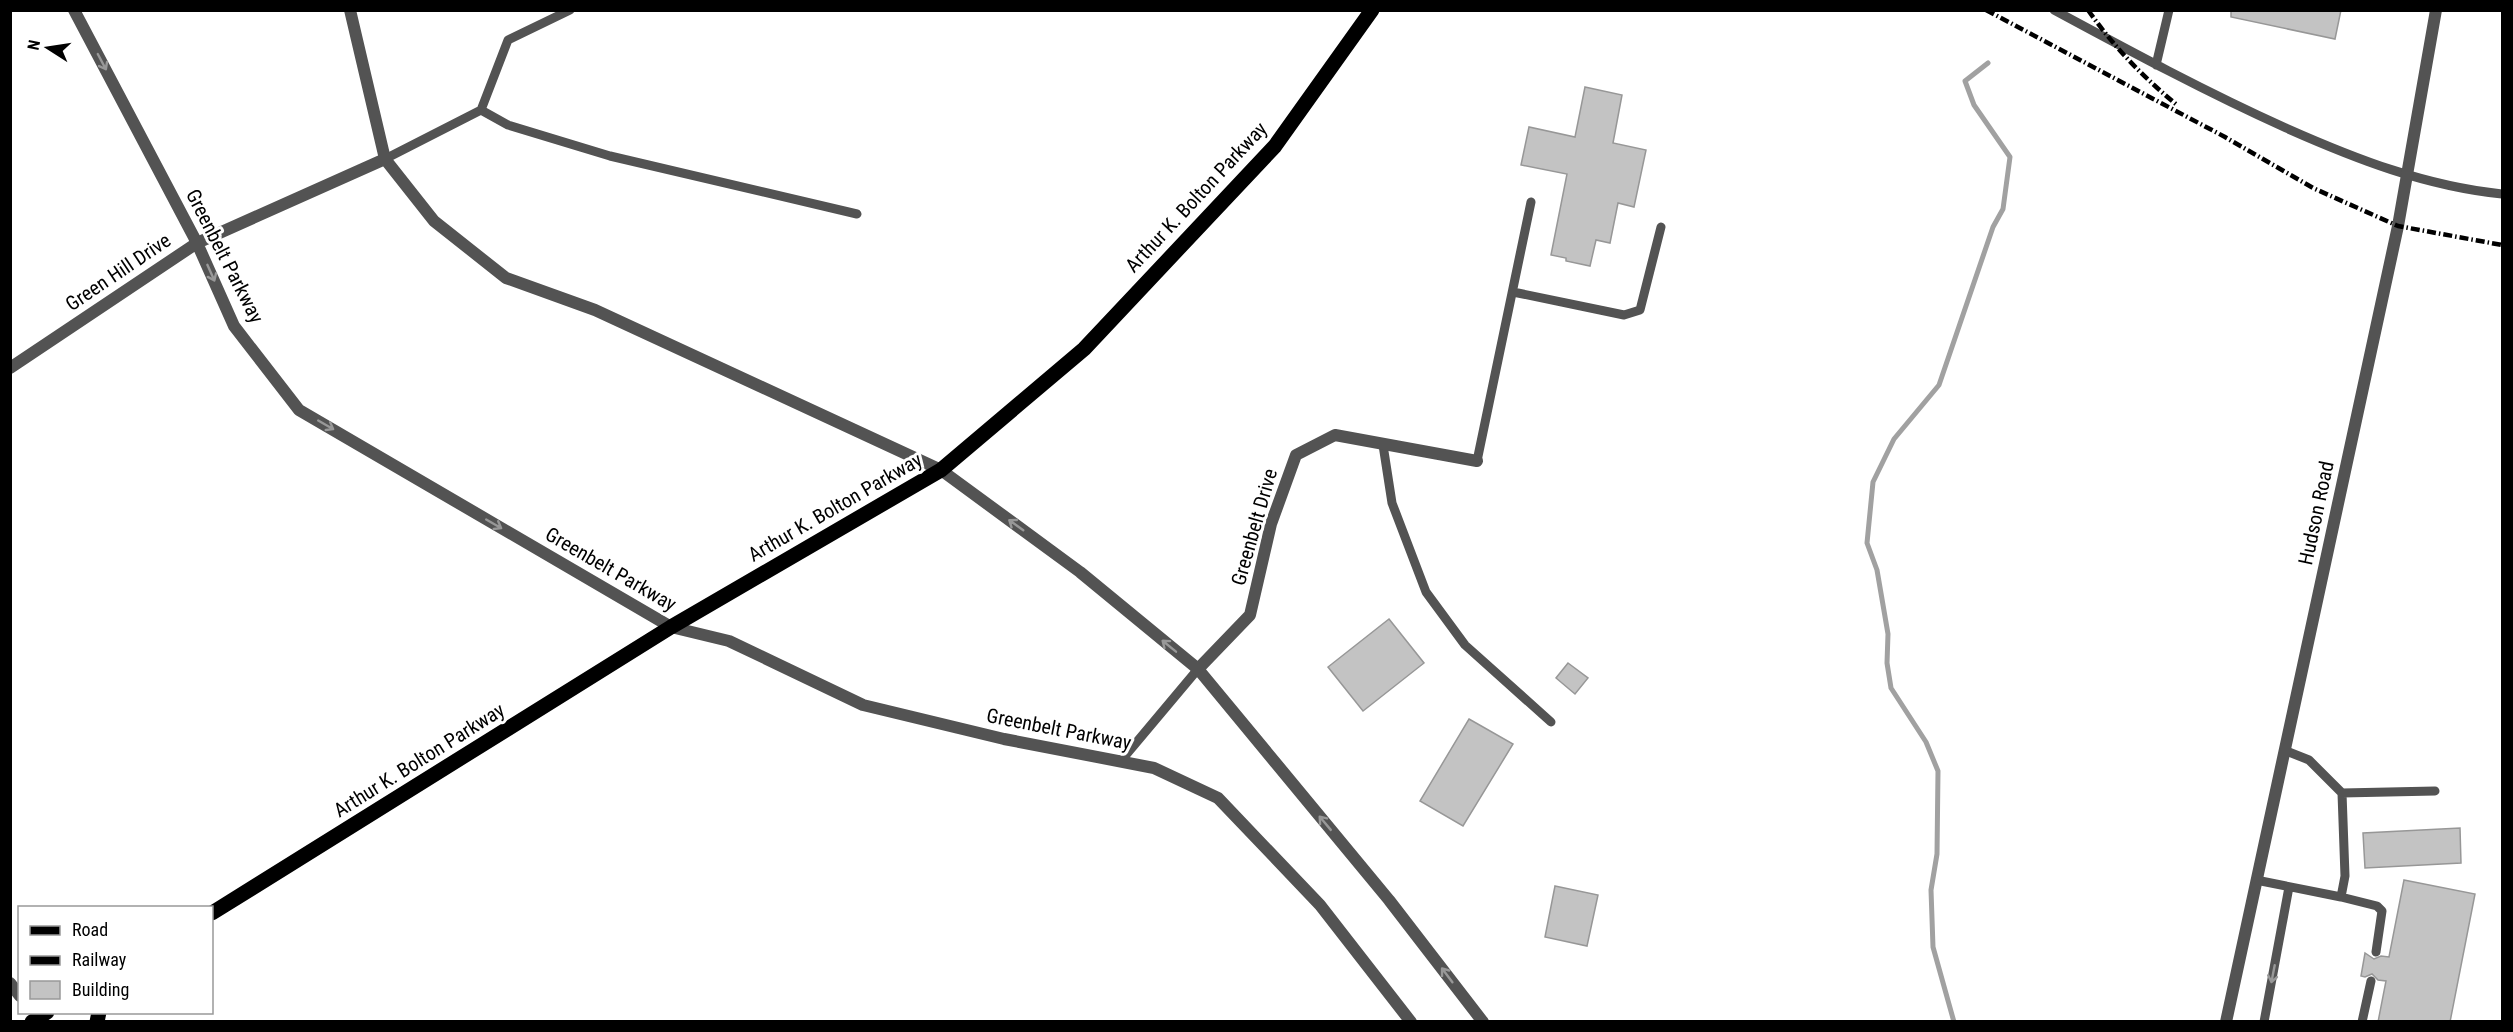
<svg xmlns="http://www.w3.org/2000/svg" width="2513" height="1032" font-family="'Roboto Condensed',sans-serif">
	<style>
		.lines { fill: none; stroke-linecap: round; stroke-linejoin: round }
		.stream { stroke: #a1a1a1; stroke-width: 5 }
		.building { fill: #c3c3c3; stroke: #979797; stroke-width: 1.5 }
		.lane { stroke: #535353; stroke-width: 9 }
		.street { stroke: #535353; stroke-width: 12 }
		.primary { stroke: #000; stroke-width: 15 }
		.rail { stroke: #000; stroke-width: 4.5; stroke-dasharray: 9 3 1.5 3; stroke-linecap: butt }
		.oneway { stroke: #989898 }
		.labels { text-anchor: middle; dominant-baseline: central; stroke-width: 6; stroke-linejoin: round; paint-order: stroke }
		.street-label { font-size: 20px; fill: #000; stroke: #fff }
	</style>
	<rect width="100%" height="100%" fill="#fff"/>
	<g class="lines">
		<path class="stream" d="M1954,1022L1933,947L1931,890L1937,854L1938,771L1926,742L1891,688L1887,663L1888,634L1877,570L1867,543L1873,482L1894,439L1939,385L1993,227L2003,209L2010,157L1974,105L1965,81L1988,63"/>
	</g>
	<path class="building" d="M2231,10H2341L2335,39L2231,17Z
		M1585,87L1622,95L1613,143L1646,150L1634,207L1618,203L1610,243L1596,240L1590,266L1566,261V258L1551,255L1567,174L1521,165L1529,127L1575,137Z
		M1389,619L1424,663L1363,711L1328,667Z
		M1568,663L1588,678L1575,694L1556,678Z
		M1469,719L1513,744L1463,826L1420,801Z
		M2460,828L2461,863L2365,868L2363,833Z
		M2404,880L2475,894L2450,1022H2378L2386,981L2378,980L2372,974L2365,977L2361,976L2365,953L2374,959L2381,956L2389,957Z
		M1555,886L1598,895L1587,946L1545,937Z"/>
	<g class="lines">
		<path class="lane" d="M2054,10C2130,51 2206,92 2286,128C2356,159 2425,186 2502,194
			M2156,65L2169,10
			M481,110L508,125L610,156L857,214
			M385,159L481,110L508,40L570,10
			M1513,292L1624,315L1640,310L1661,227
			M1383,445L1392,503L1426,592L1465,645L1551,722
			M1477,461L1531,202
			M2284,750L2309,760L2342,793L2435,791
			M1120,762L1198,669
			M2256,880L2341,897L2345,876L2342,793
			M2341,897L2377,906L2382,911L2376,952
			M2264,1022L2289,887
			M2362,1022L2371,981"/>
		<path class="street" d="M74,10L197,243L234,326L299,410L671,627L729,641L863,705L1004,739L1154,768L1218,798L1320,905L1411,1022
			M350,10L385,159L434,221L506,278L595,310L941,470L1080,572L1198,669L1389,900L1483,1022
			M10,368L197,243L385,159
			M1198,669L1250,615L1271,524L1296,455L1335,435L1477,461
			M10,983L20,996
			M2226,1022L2398,226L2436,10"/>
		<path class="primary" d="M212,913L671,627L941,470L1084,349L1275,146L1372,10
			M32,1022L47,1012
			M97,1022L99,1012"/>
		<path class="rail" d="M1986,10L2225,137L2313,188L2398,226L2502,245
			M2088,10C2114,47 2143,77 2177,105"/>
	</g>
	<defs><path id="oneway-shaft" d="M-6 0H5M1.5-3L5.5 0L1.5 3" fill="none" stroke-width="1.6" stroke-linecap="round" stroke-linejoin="round" transform="scale(1.5)"/></defs>
	<g class="oneway">
		<use href="#oneway-shaft" transform="translate(102 62) rotate(62)"/>
		<use href="#oneway-shaft" transform="translate(211 273) rotate(66)"/>
		<use href="#oneway-shaft" transform="translate(326 425) rotate(30)"/>
		<use href="#oneway-shaft" transform="translate(494 524) rotate(30)"/>
		<use href="#oneway-shaft" transform="translate(1016 525) rotate(-144)"/>
		<use href="#oneway-shaft" transform="translate(1169 646) rotate(-141)"/>
		<use href="#oneway-shaft" transform="translate(1325 823) rotate(-130)"/>
		<use href="#oneway-shaft" transform="translate(2273 974) rotate(101)"/>
		<use href="#oneway-shaft" transform="translate(1447 975) rotate(-127)"/>
	</g>
	<g class="labels">
		<g class="street-label">
			<text transform="translate(1196 197) rotate(-47)">Arthur K. Bolton Parkway</text>
			<text transform="translate(225 256) rotate(63)">Greenbelt Parkway</text>
			<text transform="translate(118 272) rotate(-34)">Green Hill Drive</text>
			<text transform="translate(835 507) rotate(-30)">Arthur K. Bolton Parkway</text>
			<text transform="translate(2316 513) rotate(-78)">Hudson Road</text>
			<text transform="translate(1254 527) rotate(-74)">Greenbelt Drive</text>
			<text transform="translate(611 569) rotate(30)">Greenbelt Parkway</text>
			<text transform="translate(1059 729) rotate(11)">Greenbelt Parkway</text>
			<text transform="translate(419 760) rotate(-32)">Arthur K. Bolton Parkway</text>
		</g>
	</g>
	<rect width="2513" height="1032" fill="none" stroke="#000000" stroke-width="24"/>
	<rect x="18" y="906" width="195" height="108" fill="#ffffff" stroke="#999999" stroke-width="1.5"/>
	<rect x="30" y="926" width="30" height="9" fill="#000000" stroke="#999999" stroke-width="1.5"/>
	<text x="72" y="936" font-size="18" fill="#000000">Road</text>
	<rect x="30" y="956" width="30" height="9" fill="#000000" stroke="#999999" stroke-width="1.5"/>
	<text x="72" y="966" font-size="18" fill="#000000">Railway</text>
	<rect x="30" y="981" width="30" height="18" fill="#c3c3c3" stroke="#999999" stroke-width="1.5"/>
	<text x="72" y="996" font-size="18" fill="#000000">Building</text>
	<g transform="translate(48 48) rotate(282)" stroke="#ffffff" stroke-width="4.5" paint-order="stroke">
	<path d="M0-4.5L10 22L0 15L-10 22Z" fill="#000000"/>
	<text y="-9" font-size="16" font-weight="bold" text-anchor="middle" fill="#000000">N</text>
	</g>
</svg>
